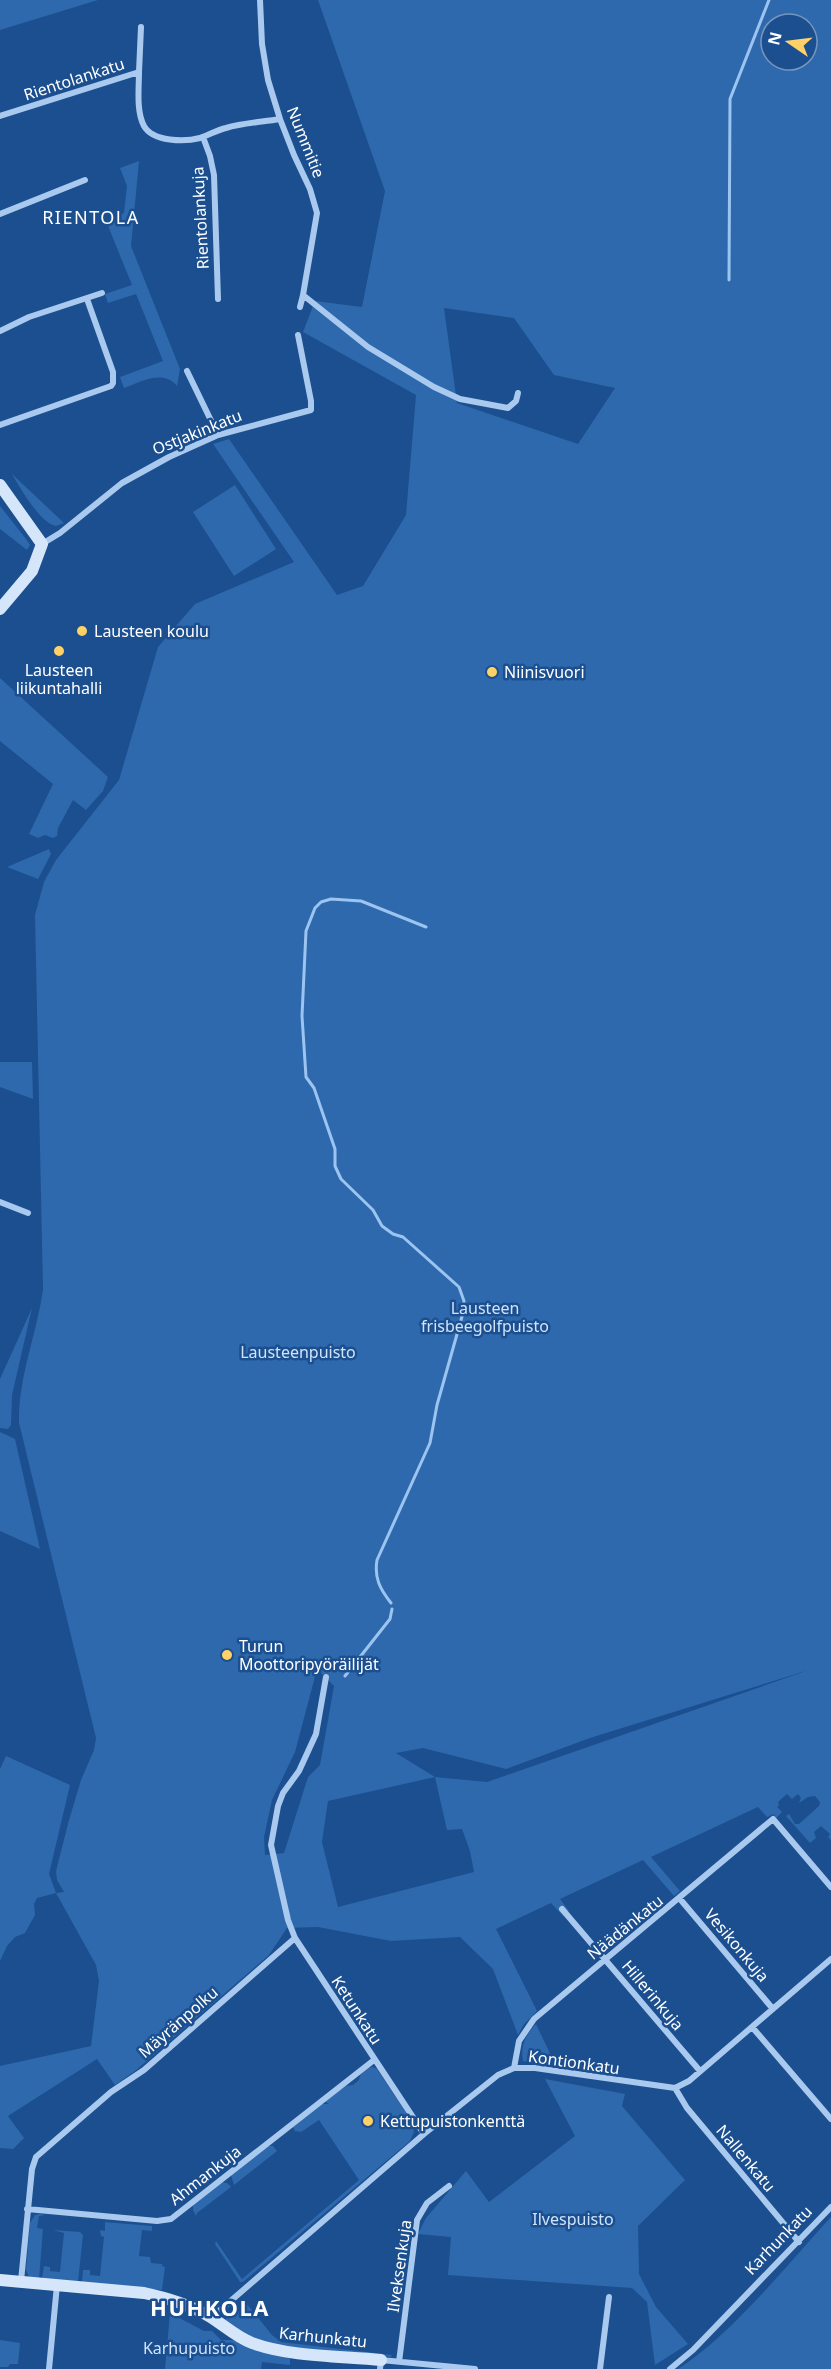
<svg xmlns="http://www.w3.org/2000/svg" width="831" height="2369" font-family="'Noto Sans',sans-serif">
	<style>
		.green { fill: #2e69ad; fill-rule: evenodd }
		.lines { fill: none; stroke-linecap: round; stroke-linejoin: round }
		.stream { stroke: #9cc4f0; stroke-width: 3 }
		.street { stroke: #a9c9ee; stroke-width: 6 }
		.secondary { stroke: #d6e6fa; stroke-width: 12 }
		.poi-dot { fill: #ffd166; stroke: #1b4f8f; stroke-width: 2 }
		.labels { text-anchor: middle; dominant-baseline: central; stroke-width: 5; stroke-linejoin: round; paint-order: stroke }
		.street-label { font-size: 16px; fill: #fff; stroke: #1b4f8f }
		.poi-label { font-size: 16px; fill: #fff; stroke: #1b4f8f; text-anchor: start }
		.park-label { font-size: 16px; fill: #cfe3fa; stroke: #1b4f8f }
		.neighbourhood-label { font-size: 18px; letter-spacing: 1.5px; fill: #fff; stroke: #1b4f8f }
		.district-label { font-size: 22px; font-weight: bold; letter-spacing: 1.5px; fill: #fff; stroke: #1b4f8f }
	</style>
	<rect width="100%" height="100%" fill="#1b4f8f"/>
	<path class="green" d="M0,0H98L0,30Z
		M318,0H831V1840L828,1837L830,1834L821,1826L814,1832L816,1838L810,1843L786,1816L789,1814L795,1824H799L819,1806L820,1802L815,1796L808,1797L799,1803L801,1798L798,1794L792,1799L787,1794L778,1802L779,1805L777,1807L782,1812L776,1818L774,1814L767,1817L758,1807L651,1857L680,1891L674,1896L643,1860L560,1899L569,1911L563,1916L551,1903L496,1929L537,2011L524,2024L518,2035L493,1969L460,1937L391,1941L318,1927L287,1928L269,1955L135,2071L115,2085L97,2059L8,2116L24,2138L13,2149L0,2148V2066L91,2046L99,1981L96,1965L56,1893L37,1898L34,1904L35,1915L25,1933L15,1937L7,1946L0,1961V1769L6,1756L70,1785L49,1874L56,1893L64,1892L57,1880L56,1871L69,1820L81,1780L94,1750L96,1738L19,1423C18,1377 37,1334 43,1289L35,915L44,882L56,860L119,780L158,647L195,604L294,562L213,444L229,439L337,595L363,586L406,515L416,395L303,332L315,301L362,307L385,191ZM771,24H807V60H771ZM444,308L514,318L554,375L615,388L578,444L457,403ZM317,1669L334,1686L320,1765L308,1777L284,1853L265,1855L264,1837L272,1800L295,1752ZM809,1670L487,1782L435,1777L396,1753L423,1748L506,1769L590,1738ZM435,1777L447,1830L462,1829L470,1851L474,1872L338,1907L322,1842L328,1801Z
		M139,161L131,246L180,369L177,386C163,369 141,382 124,388L120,377L163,361L136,294L108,303L105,294L132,285L106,221L124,213L127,186L120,168Z
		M12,474L64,523L56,526C40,523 20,488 12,474Z
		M235,485L276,549L234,576L193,512Z
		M0,506L26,539L30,545L27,550L0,529Z
		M0,678L108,777L103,791L86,810L73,800L58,828L57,836L53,838L45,835L38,838L29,834L53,784L0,741Z
		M49,849L51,854L38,879L7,867Z
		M0,1062H32L33,1099L0,1087Z
		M32,1308L12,1395L11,1425L8,1429L0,1428V1379Z
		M0,1432L15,1439L40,1549L0,1531Z
		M536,2024L556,2066L523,2061C520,2046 526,2034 536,2024Z
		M373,2067L377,2069L413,2123L414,2132L410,2141L243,2282H240L215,2244L216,2241L242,2279L359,2180L319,2120L301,2132L295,2131L293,2127L322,2104H329L324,2101L346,2086L353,2085L359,2080C360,2073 365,2068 373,2067Z
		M545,2079L625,2094L622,2106L685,2180L638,2226L639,2274L656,2307L688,2344L655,2365L647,2302L632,2288L448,2275L451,2237L418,2234L426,2218L466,2171L489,2202L575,2136Z
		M268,2146H273L277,2151L234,2185L231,2175Z
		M221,2182L227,2183L231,2187L197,2213L196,2216L193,2210V2205Z
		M40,2214L45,2215L39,2216L37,2228L43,2229L39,2279L29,2277L26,2270L30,2223L35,2215Z
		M831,2217V2369H678C733,2333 786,2266 831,2217Z
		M105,2222L152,2226V2231L142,2230L139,2256L150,2257L151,2263L162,2264V2266L165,2267L162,2290L82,2282L83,2270H90V2275L100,2276L104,2237L101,2236L100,2230L105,2231Z
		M53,2230L80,2232L83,2235L78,2282L42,2279L44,2266L50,2267V2271L60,2272L64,2233Z
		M246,2303L272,2335L281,2342L392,2355L391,2357L279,2346L248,2337L224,2320Z
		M170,2313L204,2331H212L221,2340H233L290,2358V2365L262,2362L261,2369H165Z
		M0,2340L20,2343L18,2364H10L8,2367H0Z"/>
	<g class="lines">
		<path class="stream" d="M729,280L730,99L769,0
			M391,1603C380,1589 374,1578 377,1560L430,1443L437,1405L463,1313L464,1301L459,1287L403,1237L393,1234L382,1226L373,1210L341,1179L335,1166V1149L314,1088L306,1077L302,1016L306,931L315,908L321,902L331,899L361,901L426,927
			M345,1676L390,1619L392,1609"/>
		<path class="street" d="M260,0L262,44L268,80L280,119L294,155L310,189L317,213L303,295L368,347L434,387L460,399L508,408L516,401L518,393
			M139,72L141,27
			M0,116L139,72C139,88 136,111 144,126C153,142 185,142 200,138C209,135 217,130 226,128C243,123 262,122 280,119
			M203,137L210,156L214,175L218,299
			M0,214L85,180
			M300,307L303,295
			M0,331L29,317L102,293
			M187,371L218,435
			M0,425L111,386L113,383V372L87,299
			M42,544L60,533L122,483L169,457L218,435L311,410V401L298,335
			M0,1202L28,1213
			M680,1899L773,2009
			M562,1909L700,2071
			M295,1938L288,1920L271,1845L278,1806L283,1793L299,1771L316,1734L326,1677
			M752,2027L831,2119
			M514,2068L519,2041L534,2019L773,1819L831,1887
			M675,2088L687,2108L799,2242
			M27,2209L157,2221L171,2219L374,2060
			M21,2281L32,2169L36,2157L111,2092L144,2070L295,1938L424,2134
			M212,2317L424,2134L498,2075L514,2068H535L675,2088L689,2081L831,1959
			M399,2362L417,2220L427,2203L449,2186
			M49,2369L57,2285
			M380,2369L381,2360L475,2369
			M600,2369L609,2297
			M670,2369L693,2350L831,2207"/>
		<path class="secondary" d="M0,485L42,544L32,571L0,609
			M0,2280L144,2293C168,2298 188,2304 209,2316C224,2325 236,2337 252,2343C290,2357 341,2356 381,2360"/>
	</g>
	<g class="poi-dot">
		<circle cx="82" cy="631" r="6"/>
		<circle cx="59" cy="651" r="6"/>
		<circle cx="492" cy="672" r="6"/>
		<circle cx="227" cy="1655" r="6"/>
		<circle cx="368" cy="2121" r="6"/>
	</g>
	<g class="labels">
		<g class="street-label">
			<text transform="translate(74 79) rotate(-18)">Rientolankatu</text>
			<text transform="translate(306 142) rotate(68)">Nummitie</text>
			<text transform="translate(200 218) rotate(-93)">Rientolankuja</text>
			<text transform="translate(197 432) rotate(-22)">Ostjakinkatu</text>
			<text transform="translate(625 1927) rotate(-39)">Näädänkatu</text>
			<text transform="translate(737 1945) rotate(50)">Vesikonkuja</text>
			<text transform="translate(653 1995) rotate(50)">Hillerinkuja</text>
			<text transform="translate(357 2010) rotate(57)">Ketunkatu</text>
			<text transform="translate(178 2022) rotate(-41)">Mäyränpolku</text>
			<text transform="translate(574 2062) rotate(8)">Kontionkatu</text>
			<text transform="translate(746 2158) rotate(50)">Nallenkatu</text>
			<text transform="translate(205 2175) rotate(-38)">Ahmankuja</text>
			<text transform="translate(778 2240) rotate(-46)">Karhunkatu</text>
			<text transform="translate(399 2266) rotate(-82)">Ilveksenkuja</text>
			<text transform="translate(323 2337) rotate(6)">Karhunkatu</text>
		</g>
		<g class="poi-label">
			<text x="94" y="631">Lausteen koulu</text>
			<text x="59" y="670" text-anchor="middle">Lausteen<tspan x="59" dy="18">liikuntahalli</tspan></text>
			<text x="504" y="672">Niinisvuori</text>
			<text x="239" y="1646">Turun<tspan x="239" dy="18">Moottoripyöräilijät</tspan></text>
			<text x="380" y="2121">Kettupuistonkenttä</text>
		</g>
		<g class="park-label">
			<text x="485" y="1308">Lausteen<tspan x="485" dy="18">frisbeegolfpuisto</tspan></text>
			<text x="298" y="1352">Lausteenpuisto</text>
			<text x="573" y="2219">Ilvespuisto</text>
			<text x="189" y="2348">Karhupuisto</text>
		</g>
		<g class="neighbourhood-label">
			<text x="91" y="217">RIENTOLA</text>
		</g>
		<g class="district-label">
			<text x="210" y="2307">HUHKOLA</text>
		</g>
	</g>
	<g transform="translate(789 42) rotate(284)"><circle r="28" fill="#1b4f8f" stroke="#7695bc" stroke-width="1.5"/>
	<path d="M0-4.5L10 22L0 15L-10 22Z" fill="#ffd166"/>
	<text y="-9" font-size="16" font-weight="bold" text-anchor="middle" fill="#ffffff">N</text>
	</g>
</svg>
